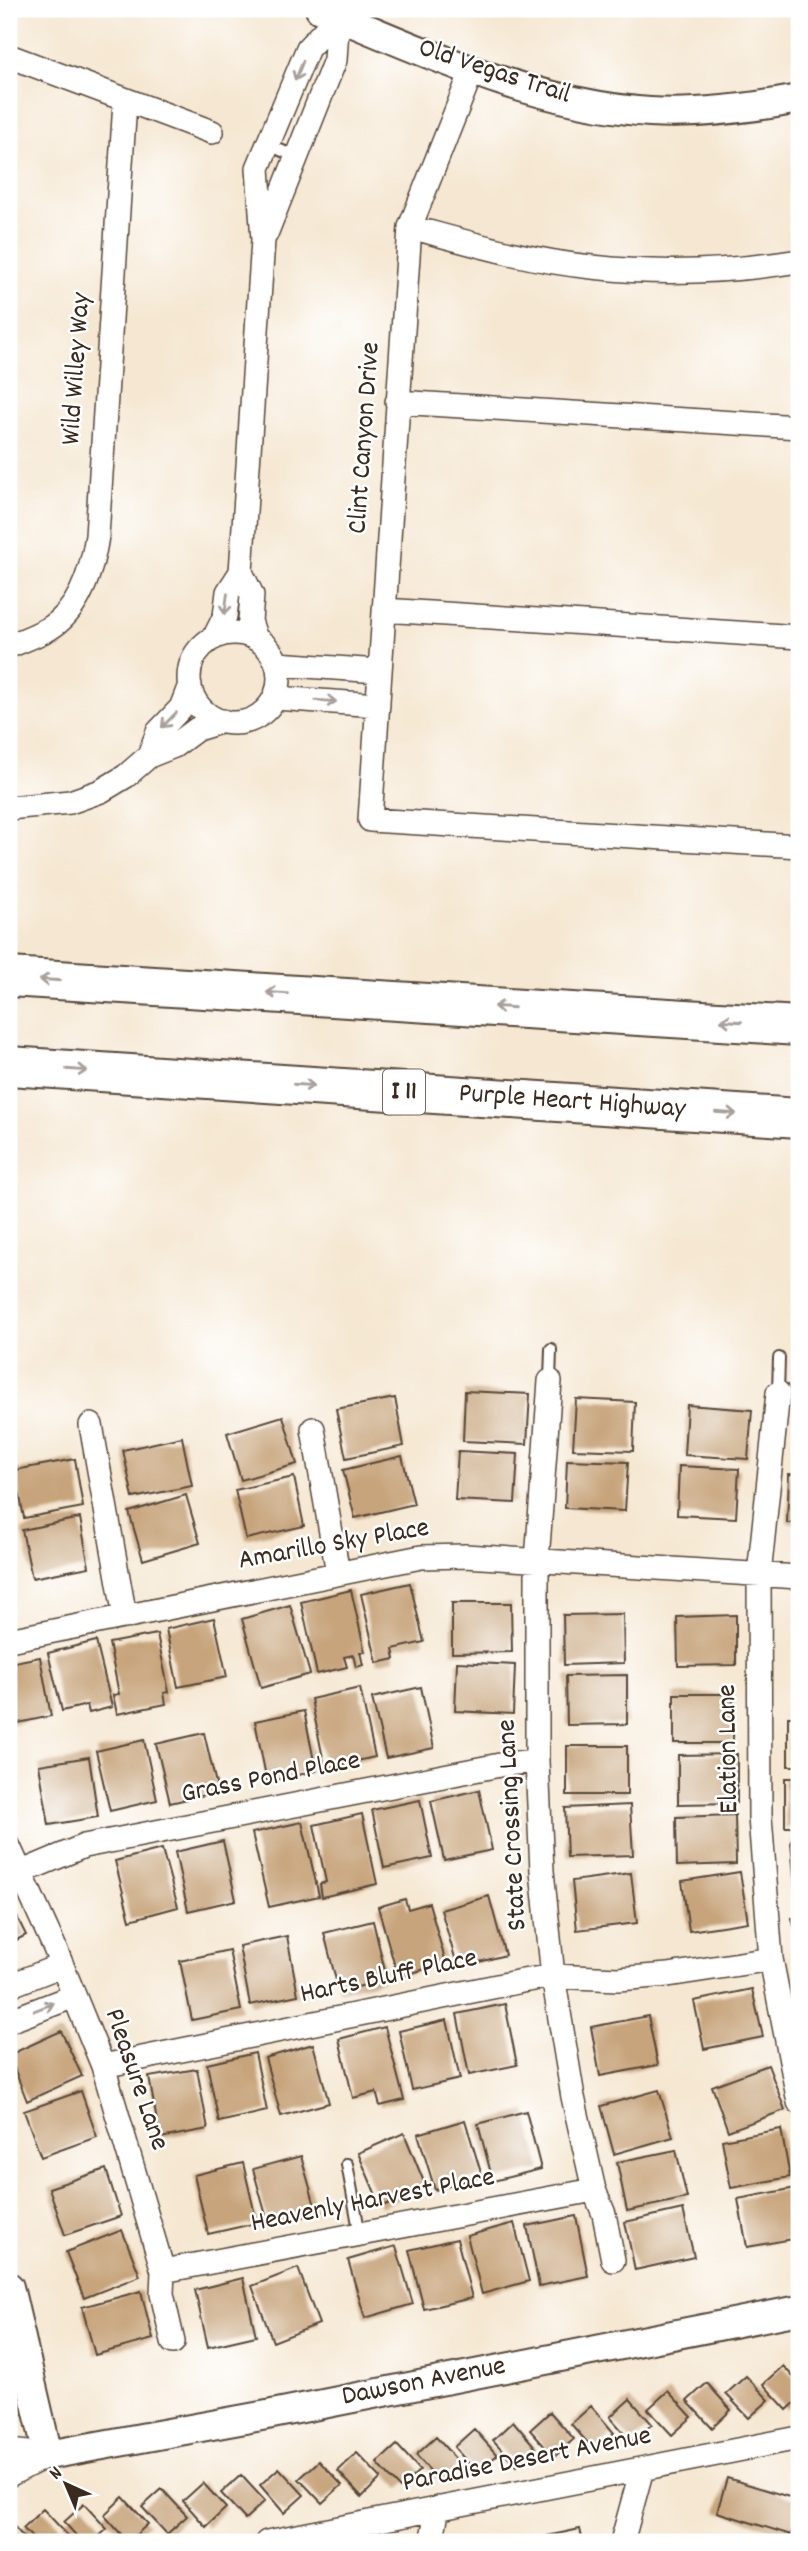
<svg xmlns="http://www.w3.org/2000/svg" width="808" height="2551" font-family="Dekko,sans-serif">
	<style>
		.building { fill: #c7a47b }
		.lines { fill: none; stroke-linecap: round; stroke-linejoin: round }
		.service-casing { stroke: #574639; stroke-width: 14 }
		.minor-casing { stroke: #574639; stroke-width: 26 }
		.tertiary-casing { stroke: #574639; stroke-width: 32 }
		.motorway-casing { stroke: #574639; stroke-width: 42 }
		.service { stroke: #fff; stroke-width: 10 }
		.minor { stroke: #fff; stroke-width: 23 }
		.tertiary { stroke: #fff; stroke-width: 28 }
		.motorway { stroke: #fff; stroke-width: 38 }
		.oneway { stroke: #a79f9a }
		.labels { text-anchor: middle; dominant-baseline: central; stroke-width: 5; stroke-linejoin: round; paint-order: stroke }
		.shield { fill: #fff; stroke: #766a62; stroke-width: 2 }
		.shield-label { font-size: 26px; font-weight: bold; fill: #3b2a1e }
		.street-label { font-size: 28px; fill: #3b2a1e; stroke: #fff }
	</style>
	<rect width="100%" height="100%" fill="#fff"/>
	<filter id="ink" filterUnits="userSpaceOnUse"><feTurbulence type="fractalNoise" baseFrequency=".0143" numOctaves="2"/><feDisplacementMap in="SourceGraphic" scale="14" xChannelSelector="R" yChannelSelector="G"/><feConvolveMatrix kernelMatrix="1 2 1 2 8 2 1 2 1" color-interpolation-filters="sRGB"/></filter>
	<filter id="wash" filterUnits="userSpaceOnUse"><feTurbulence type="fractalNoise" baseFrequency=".00686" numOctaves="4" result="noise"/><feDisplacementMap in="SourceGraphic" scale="28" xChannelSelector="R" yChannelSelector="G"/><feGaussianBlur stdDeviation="1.57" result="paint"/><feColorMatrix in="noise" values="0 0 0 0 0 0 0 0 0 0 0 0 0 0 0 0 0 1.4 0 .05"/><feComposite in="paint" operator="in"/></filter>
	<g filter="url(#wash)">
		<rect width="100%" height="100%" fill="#f5e7d1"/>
		<g id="blocks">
			<path class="building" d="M465,1391L530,1394L527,1444L463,1441Z
				M395,1398L404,1446L346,1458L336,1409Z
				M576,1399L635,1402L633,1451L573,1449Z
				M687,1405L752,1410L748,1459L684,1455Z
				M797,1414H799V1463H794Z
				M283,1416L297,1464L241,1480L227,1433Z
				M182,1437L192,1486L133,1498L123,1450Z
				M458,1451L518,1454L515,1503L455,1500Z
				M402,1456L414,1504L355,1518L343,1470Z
				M75,1459L83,1507L24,1518L15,1470Z
				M567,1460L628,1462L625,1511L565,1508Z
				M679,1466L739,1469L736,1518L677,1515Z
				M789,1474L799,1475V1523H787Z
				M294,1477L304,1526L246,1539L235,1490Z
				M186,1495L200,1543L143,1560L129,1512Z
				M80,1518L89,1567L32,1578L22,1530Z
				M410,1583L424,1642L393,1649L395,1659L377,1663L361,1594Z
				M351,1590L365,1652H360L363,1665L356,1667L353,1655L344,1657L347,1667L317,1674L301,1602Z
				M452,1603H511L512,1652L452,1653Z
				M290,1605L310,1674L261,1688L242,1619Z
				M623,1614L624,1663L564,1665L563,1615Z
				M736,1615V1665L678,1666L677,1617Z
				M214,1618L227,1677L178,1687L166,1629Z
				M157,1634L169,1692L164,1693L166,1704L117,1714L113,1695L119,1694L109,1643Z
				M96,1641L112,1707L89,1713L87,1705L62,1711L48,1653Z
				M40,1657L51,1716L9,1725V1663Z
				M457,1662L515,1665L513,1714L455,1711Z
				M627,1675V1724L567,1725L566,1676Z
				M421,1687L434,1748L386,1758L372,1698Z
				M360,1688L375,1757L325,1768L311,1699Z
				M674,1694H733V1743H674Z
				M304,1711L316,1771L267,1782L255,1721Z
				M788,1717H799V1766H788Z
				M204,1733L218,1792L170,1803L156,1744Z
				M144,1740L157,1800L110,1811L96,1751Z
				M567,1746H627V1795H567Z
				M737,1754V1803L678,1804V1755Z
				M89,1757L98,1817L49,1825L39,1765Z
				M785,1778H799V1827H785Z
				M479,1790L492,1850L444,1860L431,1801Z
				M420,1800L432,1858L384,1868L372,1810Z
				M630,1805L633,1855L567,1857L565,1808Z
				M362,1814L377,1884L322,1897L320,1884L326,1882L314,1825Z
				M735,1815L736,1864L677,1866L676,1817Z
				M302,1822L319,1896L269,1907L252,1833Z
				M223,1841L236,1900L188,1911L175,1852Z
				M791,1841H799V1890L795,1891Z
				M162,1849L178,1907L130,1920L115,1861Z
				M740,1872L748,1922L689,1931L682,1881Z
				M631,1873L637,1923L577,1930L572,1881Z
				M489,1896L505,1955L458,1968L441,1910Z
				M405,1899L408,1909L429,1903L446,1963L398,1977L378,1907Z
				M9,1901L26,1935L9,1944Z
				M799,1916V1942L798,1943L792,1918Z
				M373,1921L387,1979L339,1992L324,1933Z
				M287,1936L298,1995L250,2005L239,1946Z
				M229,1950L241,2010L192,2020L180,1961Z
				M752,1989L763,2037L704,2049L694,2001Z
				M505,2004L517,2065L469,2075L457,2014Z
				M648,2016L658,2065L600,2076L591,2027Z
				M447,2020L460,2079L412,2090L399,2031Z
				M385,2027L404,2100L380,2106L376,2092L353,2098L339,2039Z
				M61,2031L82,2076L27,2101L9,2055Z
				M313,2044L329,2103L281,2116L265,2058Z
				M255,2053L267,2111L219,2122L207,2064Z
				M768,2065L785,2110L728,2131L712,2086Z
				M197,2069L208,2129L160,2138L149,2077Z
				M659,2090L673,2137L614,2154L601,2106Z
				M81,2091L97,2137L41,2157L24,2111Z
				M526,2111L541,2169L493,2181L478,2124Z
				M465,2120L482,2176L435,2190L418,2134Z
				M781,2129L790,2177L731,2188L722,2140Z
				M404,2133L426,2187L381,2207L358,2153Z
				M676,2150L687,2198L627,2211L617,2162Z
				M301,2156L317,2213L269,2226L253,2169Z
				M243,2163L257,2223L208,2234L194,2175Z
				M106,2169L121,2216L65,2235L49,2188Z
				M796,2188L799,2207V2238L747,2247L738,2199Z
				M683,2209L694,2257L635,2270L625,2222Z
				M576,2216L588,2276L539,2286L527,2226Z
				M514,2223L529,2281L482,2294L467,2236Z
				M122,2230L140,2276L84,2298L66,2252Z
				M457,2239L472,2298L424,2309L409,2250Z
				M396,2246L413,2304L365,2318L348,2260Z
				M298,2268L319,2324L273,2342L252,2286Z
				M243,2278L256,2336L208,2347L195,2290Z
				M141,2291L153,2339L95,2355L82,2307Z
				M783,2366L799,2383V2399L787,2410L763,2384Z
				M746,2376L769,2400L749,2418L726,2394Z
				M707,2383L731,2410L712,2428L687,2401Z
				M668,2391L692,2417L672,2435L648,2409Z
				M630,2399L652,2424L632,2442L610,2417Z
				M591,2406L614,2433L594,2450L571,2424Z
				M550,2412L574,2439L554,2457L530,2430Z
				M513,2421L536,2448L517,2466L493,2440Z
				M474,2429L497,2455L477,2473L454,2447Z
				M436,2437L460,2464L440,2482L416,2455Z
				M397,2445L420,2470L400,2488L377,2463Z
				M357,2453L381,2478L362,2497L338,2471Z
				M319,2461L342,2485L322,2503L299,2479Z
				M279,2468L304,2495L284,2513L260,2485Z
				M241,2475L265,2501L245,2519L221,2493Z
				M727,2478L799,2500V2509L791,2535L717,2512Z
				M203,2483L226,2508L206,2527L183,2501Z
				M162,2489L187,2516L167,2534L142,2507Z
				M123,2497L148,2524L128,2542L104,2515Z
				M84,2504L107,2529L93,2542H82L64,2522Z
				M43,2509L73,2541L72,2542H36L23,2528Z
				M9,2521L28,2542H9Z
				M580,2529L583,2542H549L547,2536Z"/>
		</g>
	</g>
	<g filter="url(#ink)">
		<use href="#blocks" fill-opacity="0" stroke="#574639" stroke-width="2"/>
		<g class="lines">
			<defs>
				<path id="service" d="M269,145L296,157
					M550,1381L551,1349
					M778,1393L779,1358
					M347,2164L360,2235"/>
				<path id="minor" d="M9,56L212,132
					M472,71L410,227L370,820L799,846
					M410,227C470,243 530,261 592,267C662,275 730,272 799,261
					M266,234L335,60L338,12
					M397,402L799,427
					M241,572L252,595L250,621L256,639
					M384,610L799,637
					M189 678a45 45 0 1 1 90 0a45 45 0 1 1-90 0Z
					M214,638L225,616L228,592L241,572L263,240L258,168L308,48L345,9
					M9,646C22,641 37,635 50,628C81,609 92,569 97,536L125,102
					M277,664L379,671
					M275,698L378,705
					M149,756L158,732L181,708L190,685
					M9,808L70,802L101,791L126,776L149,756L174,746L197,729L223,721
					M550,1381L537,1561V1761L542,1871L553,1976L573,2097L594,2190L604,2214L613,2260
					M778,1393L759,1575L760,1817L771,1959L799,2102
					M91,1425L125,1617
					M313,1429L338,1573
					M9,1640L421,1557L465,1556L799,1577
					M9,1847L54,1946L103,2066L163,2271L162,2294L173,2342
					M22,1872L84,1846L505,1764L537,1761
					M9,1986L62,1965
					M9,2021L74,1996
					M103,2066L522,1981L553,1976L618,1979L668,1975L771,1959
					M163,2271L594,2190
					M9,2451L48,2455
					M9,2475L48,2455
					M267,2542L799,2438
					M431,2542L438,2508
					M622,2542L642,2469"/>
				<path id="tertiary" d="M320,9C427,53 533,104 650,112C700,115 751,108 799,99
					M9,2287L48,2455L267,2415L799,2310"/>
				<path id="motorway" d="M9,977L799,1026
					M9,1066L799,1118"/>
			</defs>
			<use href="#service" class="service-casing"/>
			<use href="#minor" class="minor-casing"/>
			<use href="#tertiary" class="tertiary-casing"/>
			<use href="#motorway" class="motorway-casing"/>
			<use href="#service" class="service"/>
			<use href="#minor" class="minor"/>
			<use href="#tertiary" class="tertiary"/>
			<use href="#motorway" class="motorway"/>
		</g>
		<defs><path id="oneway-shaft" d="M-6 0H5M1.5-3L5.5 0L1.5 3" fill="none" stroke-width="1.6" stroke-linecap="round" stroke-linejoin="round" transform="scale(1.75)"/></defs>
		<g class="oneway">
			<use href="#oneway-shaft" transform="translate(299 71) rotate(112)"/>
			<use href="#oneway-shaft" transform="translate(226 604) rotate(98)"/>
			<use href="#oneway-shaft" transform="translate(326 701) rotate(4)"/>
			<use href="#oneway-shaft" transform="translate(169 720) rotate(134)"/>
			<use href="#oneway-shaft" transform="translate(50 980) rotate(-176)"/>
			<use href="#oneway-shaft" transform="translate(277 993) rotate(-176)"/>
			<use href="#oneway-shaft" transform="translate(504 1007) rotate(-176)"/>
			<use href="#oneway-shaft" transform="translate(731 1021) rotate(-176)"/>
			<use href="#oneway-shaft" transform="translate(77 1070) rotate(4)"/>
			<use href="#oneway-shaft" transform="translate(304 1085) rotate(4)"/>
			<use href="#oneway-shaft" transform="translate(726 1113) rotate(4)"/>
			<use href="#oneway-shaft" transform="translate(44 2007) rotate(-21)"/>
		</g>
	</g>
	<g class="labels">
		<rect class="shield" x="383" y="1069.5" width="42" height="45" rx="5"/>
		<g class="shield-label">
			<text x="404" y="1092">I 11</text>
		</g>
		<g class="street-label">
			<text transform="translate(494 73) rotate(18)">Old Vegas Trail</text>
			<text transform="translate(78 369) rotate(-86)">Wild Willey Way</text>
			<text transform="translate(366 438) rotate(-86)">Clint Canyon Drive</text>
			<text transform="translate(572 1103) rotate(4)">Purple Heart Highway</text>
			<text transform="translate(334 1546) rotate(-10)">Amarillo Sky Place</text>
			<text transform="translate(730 1749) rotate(-91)">Elation Lane</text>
			<text transform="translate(271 1779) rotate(-11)">Grass Pond Place</text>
			<text transform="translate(514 1825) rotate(-93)">State Crossing Lane</text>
			<text transform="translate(389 1978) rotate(-12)">Harts Bluff Place</text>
			<text transform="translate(135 2080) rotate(71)">Pleasure Lane</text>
			<text transform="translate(373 2202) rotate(-11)">Heavenly Harvest Place</text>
			<text transform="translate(424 2383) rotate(-11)">Dawson Avenue</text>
			<text transform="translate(527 2461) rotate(-11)">Paradise Desert Avenue</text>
		</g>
	</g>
	<rect width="808" height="2551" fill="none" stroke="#fff" stroke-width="35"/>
	<g transform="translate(66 2484) rotate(316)" stroke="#ffffff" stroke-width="5" paint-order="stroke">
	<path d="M0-5L12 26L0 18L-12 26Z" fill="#3b2a1e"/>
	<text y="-10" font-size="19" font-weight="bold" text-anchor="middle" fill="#3b2a1e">N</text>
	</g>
</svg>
